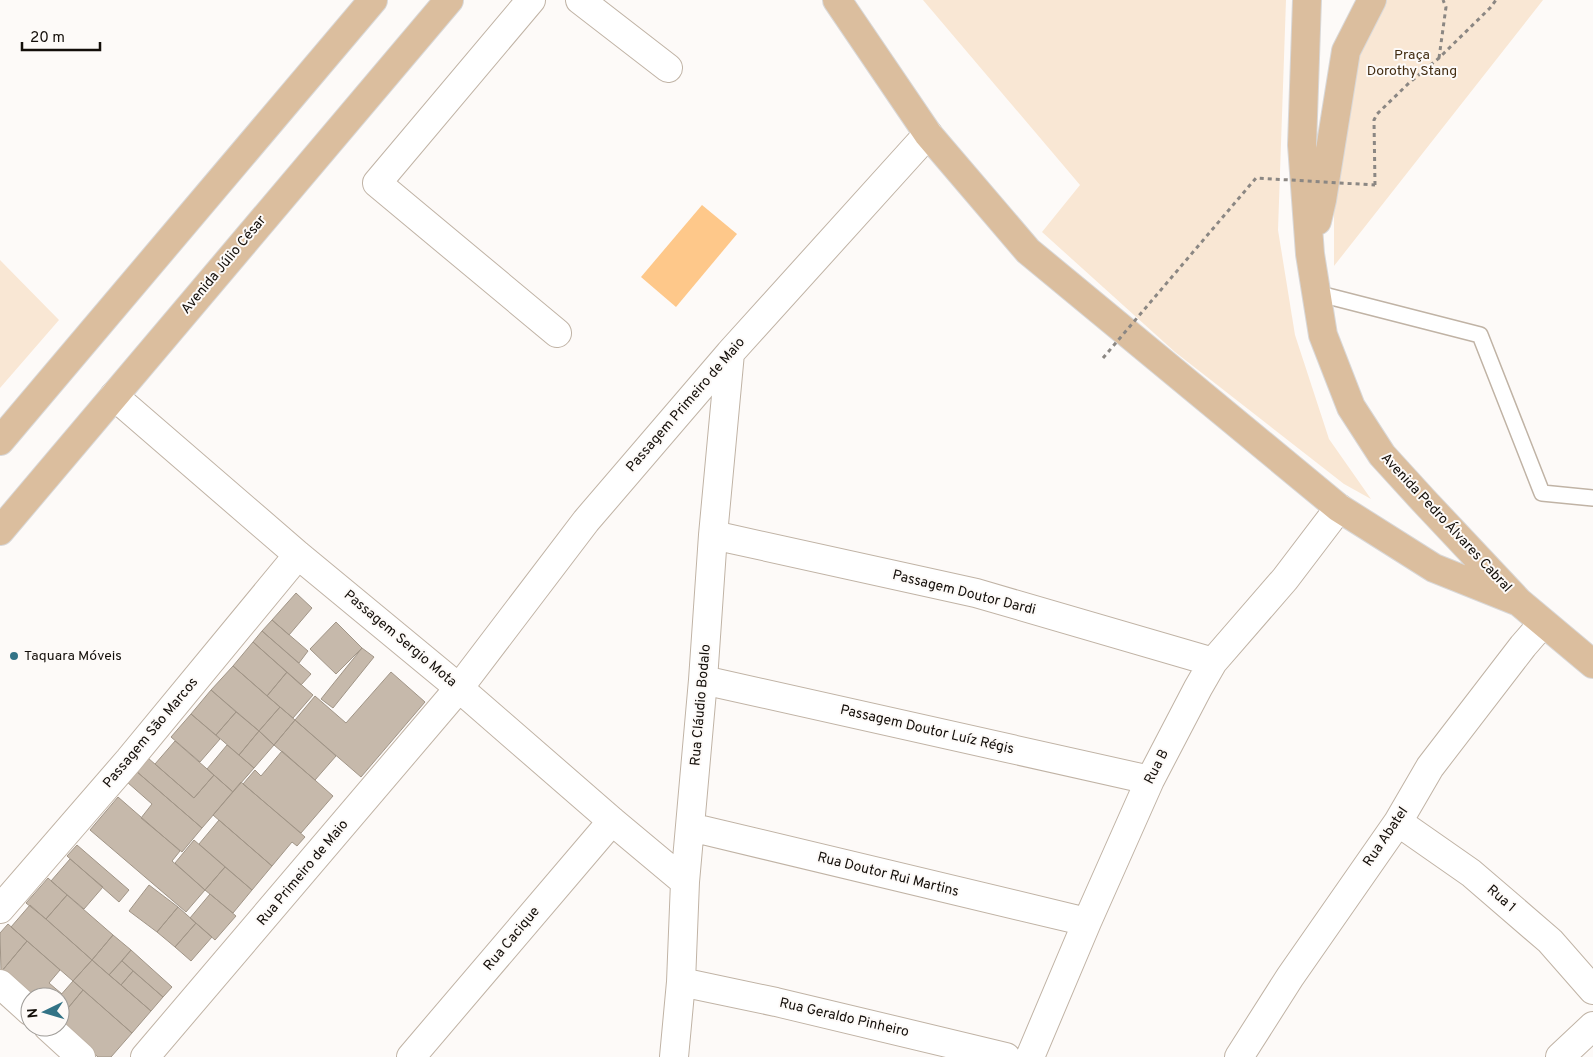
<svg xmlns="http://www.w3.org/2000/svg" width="1593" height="1057" font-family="Overpass,sans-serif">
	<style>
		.green { fill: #f9e7d4 }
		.water { fill: #fec88a }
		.building { fill: #c6b9ab; stroke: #a19587 }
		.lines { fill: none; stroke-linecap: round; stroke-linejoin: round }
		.lane-casing { stroke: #c0b3a5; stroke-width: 18 }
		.street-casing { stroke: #c0b3a5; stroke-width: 30 }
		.primary-casing { stroke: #d9d8d8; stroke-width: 30 }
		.path { stroke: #8b8783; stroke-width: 3; stroke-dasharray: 4 4; stroke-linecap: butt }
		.lane { stroke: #fff; stroke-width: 15 }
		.street { stroke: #fff; stroke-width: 28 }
		.primary { stroke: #dbbe9e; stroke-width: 28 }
		.path-bridge { stroke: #8b8783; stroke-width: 3; stroke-dasharray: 4 4; stroke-linecap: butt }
		.poi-dot { fill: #327386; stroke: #fdfaf8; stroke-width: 2 }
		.labels { text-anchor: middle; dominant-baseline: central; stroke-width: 4; stroke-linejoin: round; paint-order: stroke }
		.park-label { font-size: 14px; fill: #422c11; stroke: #fdfaf8 }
		.street-label { font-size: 14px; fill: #130e09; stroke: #fdfaf8 }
		.poi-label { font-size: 14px; fill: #130e09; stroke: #fdfaf8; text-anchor: start }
	</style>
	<rect width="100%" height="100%" fill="#fdfaf8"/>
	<path class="green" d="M923,0H1286L1278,230L1295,335L1329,439L1371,499L1344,484L1175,352L1042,232L1080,185Z
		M1375,0H1543L1334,266V138Z
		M0,260L59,320L0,388Z"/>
	<path class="water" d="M702,205L737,234L676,307L641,277Z"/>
	<path class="building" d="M296,593L312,608L289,635L272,620Z
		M272,620L308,651L299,663L262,631Z
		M336,622L362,648L336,674L310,649Z
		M262,631L311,674L301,685L253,642Z
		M253,642L287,672L267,696L233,666Z
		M362,648L374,657L333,708L321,699Z
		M233,666L280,707L259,731L211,690Z
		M287,672L313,695L293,718L267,696Z
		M391,672L425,702L361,777L295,720L315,696L346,723Z
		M211,690L236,712L216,735L191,714Z
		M280,707L295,720L274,745L259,731Z
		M236,712L259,731L239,755L216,735Z
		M191,714L220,739L200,762L171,737Z
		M295,720L336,756L315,780L274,745Z
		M259,731L274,745L254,768L239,755Z
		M175,741L214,775L194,798L155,764Z
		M227,745L254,768L233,792L207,769Z
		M282,751L333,796L301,833L243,784L255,770L261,776Z
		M148,758L194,798L214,775L233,792L202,828L136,771Z
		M136,771L202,828L182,852L141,818L152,804L127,782Z
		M241,782L305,837L297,846L292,842L272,866L213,815Z
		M118,797L180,851L172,861L205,890L186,912L90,830Z
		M219,820L272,866L252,890L199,844Z
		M194,840L225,867L205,890L175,863Z
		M77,845L129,890L119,902L67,856Z
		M70,859L103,887L84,909L51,881Z
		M225,867L252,890L233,913L205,890Z
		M48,878L67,895L46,919L26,903Z
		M149,885L178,907L157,932L129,911Z
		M210,894L236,916L215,940L190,918Z
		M67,895L113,935L92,960L46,919Z
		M30,905L92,960L73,981L11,927Z
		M178,907L196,923L175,947L157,932Z
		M196,923L212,937L191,961L175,947Z
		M8,924L27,941L1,972L0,933Z
		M113,935L131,950L109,975L92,960Z
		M27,941L60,970L49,983L62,994L59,997H30L1,972Z
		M131,950L172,987L163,997L122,961Z
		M92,960L151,1011L132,1033L73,981Z
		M122,961L133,971L121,985L109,975Z
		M133,971L163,997L151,1011L121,985Z
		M73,981L83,990L62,1015L60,1011L65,1005L60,1000L59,997Z
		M83,990L132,1033L111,1057H98L60,1024V1018Z"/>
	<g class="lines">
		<defs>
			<path id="lane" d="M1316,293L1480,335L1542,493L1593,498"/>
			<path id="street" d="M531,0L377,183L557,333
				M580,0L668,68
				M114,396L298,555L459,688L612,821L685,882
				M713,535L976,593L1213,662
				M703,680L1150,780
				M1398,822L1471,873L1550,941L1593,990
				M690,827L1087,922
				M0,909L129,760L298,555
				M681,982L776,1002L1006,1057
				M0,984L30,1011
				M48,1027L81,1057
				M145,1057L459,688L586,521L730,353L928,134
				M411,1057L612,821
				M674,1057L681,982L685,882L703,680L713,535L730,353
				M1030,1057L1087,922L1150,780L1198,688L1213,662L1285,579L1339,508
				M1239,1057L1290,977L1398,822L1430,767L1523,646L1543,623
				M1560,1057L1593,1026"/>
			<path id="primary" d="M837,0L928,134L1028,251L1339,508L1434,568L1519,602
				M1307,0L1302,145L1310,254L1323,335L1351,407L1382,455L1424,501L1519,602L1593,664
				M1317,221L1322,200L1346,51L1372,0
				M0,441L373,0
				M0,531L449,0"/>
		</defs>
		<use href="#lane" class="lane-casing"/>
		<use href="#street" class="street-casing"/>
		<use href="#primary" class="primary-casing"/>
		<path class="path" d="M1439,58L1446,7L1443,0
			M1375,185L1374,120L1377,114L1409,83L1439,58L1490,8L1496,0"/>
		<use href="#lane" class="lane"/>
		<use href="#street" class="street"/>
		<use href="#primary" class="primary"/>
		<path class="path-bridge" d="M1103,358L1256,178L1375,185"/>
	</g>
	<circle class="poi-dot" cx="14" cy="656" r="5"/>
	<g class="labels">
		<g class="park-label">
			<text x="1412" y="55">Praça<tspan x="1412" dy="16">Dorothy Stang</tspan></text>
		</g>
		<g class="street-label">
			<text transform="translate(224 265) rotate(-50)">Avenida Júlio César</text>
			<text transform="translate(686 405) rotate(-49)">Passagem Primeiro de Maio</text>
			<text transform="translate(1446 523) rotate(47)">Avenida Pedro Álvares Cabral</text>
			<text transform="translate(964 593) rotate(14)">Passagem Doutor Dardi</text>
			<text transform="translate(400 639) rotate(40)">Passagem Sergio Mota</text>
			<text transform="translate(701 705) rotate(-85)">Rua Cláudio Bodalo</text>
			<text transform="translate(927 730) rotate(13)">Passagem Doutor Luíz Régis</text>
			<text transform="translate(151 733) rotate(-50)">Passagem São Marcos</text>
			<text transform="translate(1157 767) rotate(-63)">Rua B</text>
			<text transform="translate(1386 837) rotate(-56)">Rua Abatel</text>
			<text transform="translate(303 873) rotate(-50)">Rua Primeiro de Maio</text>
			<text transform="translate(888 875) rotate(14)">Rua Doutor Rui Martins</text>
			<text transform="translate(1501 899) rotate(41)">Rua 1</text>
			<text transform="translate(512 939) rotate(-50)">Rua Cacique</text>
			<text transform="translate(844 1018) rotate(13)">Rua Geraldo Pinheiro</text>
		</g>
		<g class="poi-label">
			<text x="24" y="656">Taquara Móveis</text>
		</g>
	</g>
	<g transform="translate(45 1012) rotate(265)"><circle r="24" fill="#fdfaf8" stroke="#9f9c98"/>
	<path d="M0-4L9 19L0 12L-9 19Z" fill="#327386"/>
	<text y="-8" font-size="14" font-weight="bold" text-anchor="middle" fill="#130e09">N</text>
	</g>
	<path d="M22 42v8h78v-8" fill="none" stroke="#130e09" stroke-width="2.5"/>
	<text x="30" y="42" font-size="15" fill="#130e09" stroke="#fdfaf8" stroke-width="4" paint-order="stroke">20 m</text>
</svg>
